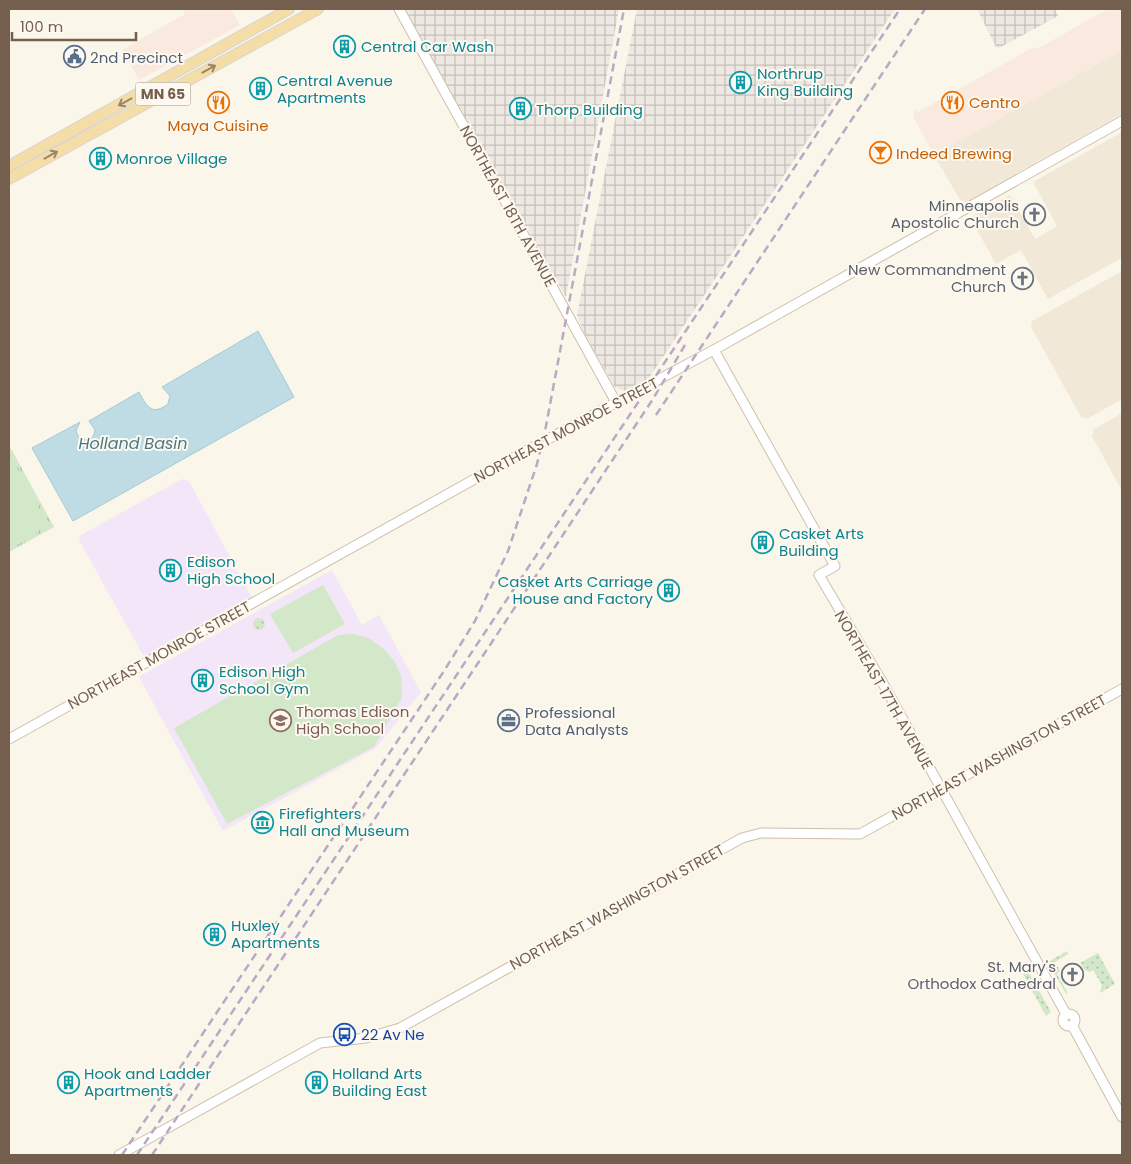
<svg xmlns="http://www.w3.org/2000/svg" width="1131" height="1164" font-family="Poppins,sans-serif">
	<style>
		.residential { fill: #f2e8d8 }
		.commercial { fill: #fae9de }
		.industrial { fill: url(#industrial-grid) }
		.education { fill: #f2e6f8 }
		.grass { fill: url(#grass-dots) }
		.park { fill: url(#park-tufts) }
		.pitch { fill: #d3e8c8 }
		.water { fill: #bfdce4; stroke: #a6cad5 }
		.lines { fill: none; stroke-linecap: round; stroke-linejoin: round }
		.secondary-casing { stroke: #cfbfad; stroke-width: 11 }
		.primary-casing { stroke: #dbd5d1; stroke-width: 12 }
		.secondary { stroke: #fff; stroke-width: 9 }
		.primary { stroke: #f4dda7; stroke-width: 10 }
		.rail { stroke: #baa8c5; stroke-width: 2.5; stroke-dasharray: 8 5; stroke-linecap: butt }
		.oneway { stroke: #9a8569 }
		.labels { text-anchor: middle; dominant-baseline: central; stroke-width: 4; stroke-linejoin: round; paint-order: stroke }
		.shield { fill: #fef9f0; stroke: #9d8d7f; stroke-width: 1 }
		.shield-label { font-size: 14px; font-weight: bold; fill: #745f4e }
		.culture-label { font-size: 15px; fill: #0d838f; stroke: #fef9f0; text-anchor: start }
		.service-label { font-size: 15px; fill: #4e5e75; stroke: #fef9f0; text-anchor: start }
		.food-label { font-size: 15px; fill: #c56008; stroke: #fef9f0; text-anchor: start }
		.worship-label { font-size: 15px; fill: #5b616d; stroke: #fef9f0; text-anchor: end }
		.street-label { font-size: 15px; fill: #745f4e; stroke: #fef9f0 }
		.education-label { font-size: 15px; fill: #785e54; stroke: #fef9f0; text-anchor: start }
		.transit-label { font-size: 15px; fill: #164399; stroke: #fef9f0; text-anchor: start }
		.water-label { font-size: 16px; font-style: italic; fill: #497885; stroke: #fef9f0 }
	</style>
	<defs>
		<pattern id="industrial-grid" width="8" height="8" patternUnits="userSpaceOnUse" patternTransform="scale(1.25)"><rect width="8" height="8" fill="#ede8e2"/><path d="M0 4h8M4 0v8" fill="none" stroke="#c5bfb9"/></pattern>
		<pattern id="grass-dots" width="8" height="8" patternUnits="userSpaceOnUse" patternTransform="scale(1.25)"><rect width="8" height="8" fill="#d3e8c8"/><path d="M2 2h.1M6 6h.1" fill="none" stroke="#b0bfa5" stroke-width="1.8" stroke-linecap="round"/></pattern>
		<pattern id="park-tufts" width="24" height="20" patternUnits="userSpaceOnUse" patternTransform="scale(1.25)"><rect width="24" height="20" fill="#d3e8c8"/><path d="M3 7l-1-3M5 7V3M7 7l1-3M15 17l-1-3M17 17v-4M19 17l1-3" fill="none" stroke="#b0bfa5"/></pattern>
	</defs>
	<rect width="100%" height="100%" fill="#fbf6ea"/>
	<path class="residential" d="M1122,50V114L966,202L960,200L934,155Z
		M1122,132V258L1048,299L1021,250L996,264L971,219L974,214L1010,195L1035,239L1057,226L1033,182Z
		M1122,271V399L1087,419L1081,417L1031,327L1032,321Z
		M1122,413V491L1092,436L1094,429Z"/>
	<path class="commercial" d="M183,9H231L240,25L139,80L122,50L185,14Z
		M1108,9H1122V50L934,155L913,116L915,109L918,112L1034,47L1037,49Z"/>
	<path class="industrial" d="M404,9H619L566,297L554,277Z
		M637,9H895L649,378L624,391L615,387L585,335L577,315Z
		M977,9H1055L1058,16L999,48L996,47Z"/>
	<path class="education" d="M182,479L189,481L252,598L241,606L230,608L165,644L160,650L147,657L143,655L79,540L81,535Z
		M332,570L362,625L379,615L421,692L376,748L223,831L140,679V676Z"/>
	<path class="grass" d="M253 624a6 6 0 1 1 12 0a6 6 0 1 1-12 0Z
		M1067,951L1068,954L1055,962L1060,971L1057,974L1068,993L1066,994L1048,962Z
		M1098,953L1115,984L1100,993L1102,985L1093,970L1089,972L1085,970L1080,963Z
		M1028,971L1051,1012L1046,1016L1023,974Z"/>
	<path class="park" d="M9,445L54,527L9,552Z"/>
	<path class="pitch" d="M9,453L43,516C45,535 23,541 9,549Z
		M323,585L345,624L293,653L270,614Z
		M354,634L369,638L385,650L395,662L401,676L402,697L374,747L227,824L174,728L338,635Z"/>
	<path class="water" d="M258,331L294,397L73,521L32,448L80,422L76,431L79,438L86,440L93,437L95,430L89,421L139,392C147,407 152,416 168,404L170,396L162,387Z"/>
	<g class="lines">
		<defs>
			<path id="secondary" d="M399,9L617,404
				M714,350L835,566L819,575L881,680L1066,1014
				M9,739L498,466L721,346L1122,121
				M1063 1020a6 6 0 1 1 12 0a6 6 0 1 1-12 0Z
				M1072,1025L1122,1117
				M119,1155L320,1043L366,1038L400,1028L742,838L761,833L860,834L1122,689"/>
			<path id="primary" d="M9,166L289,9
				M9,179L318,9"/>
		</defs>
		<use href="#secondary" class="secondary-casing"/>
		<use href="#primary" class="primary-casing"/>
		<use href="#secondary" class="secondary"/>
		<use href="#primary" class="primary"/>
		<path class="rail" d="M656,415L925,9
			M122,1155L444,671L475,621L508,551L537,464L546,426L624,9
			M137,1155L900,9
			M152,1155L653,399L685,345"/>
	</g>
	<defs><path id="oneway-shaft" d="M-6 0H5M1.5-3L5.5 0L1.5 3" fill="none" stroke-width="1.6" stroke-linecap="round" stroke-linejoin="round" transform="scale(1.25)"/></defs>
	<g class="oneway">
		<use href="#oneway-shaft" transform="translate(209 69) rotate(-29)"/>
		<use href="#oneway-shaft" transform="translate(125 102) rotate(151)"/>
		<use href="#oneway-shaft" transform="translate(51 155) rotate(-29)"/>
	</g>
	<defs>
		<symbol id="building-ring" viewBox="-11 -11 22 22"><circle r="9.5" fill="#fef9f0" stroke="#0f9aa8" stroke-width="1.5"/><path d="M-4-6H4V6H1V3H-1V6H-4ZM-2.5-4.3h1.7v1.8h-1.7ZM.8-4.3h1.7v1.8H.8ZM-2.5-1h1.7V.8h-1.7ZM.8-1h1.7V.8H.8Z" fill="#0f9aa8"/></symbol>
		<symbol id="civic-ring" viewBox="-11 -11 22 22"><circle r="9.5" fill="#fef9f0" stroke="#5c6f8a" stroke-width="1.5"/><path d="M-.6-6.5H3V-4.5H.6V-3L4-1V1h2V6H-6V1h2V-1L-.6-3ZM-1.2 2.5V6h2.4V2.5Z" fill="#5c6f8a"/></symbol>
		<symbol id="restaurant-ring" viewBox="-11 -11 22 22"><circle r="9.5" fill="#fef9f0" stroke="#e8710a" stroke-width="1.5"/><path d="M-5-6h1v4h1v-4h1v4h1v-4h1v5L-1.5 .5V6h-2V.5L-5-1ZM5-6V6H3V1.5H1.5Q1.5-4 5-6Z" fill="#e8710a"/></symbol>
		<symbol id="bar-ring" viewBox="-11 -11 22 22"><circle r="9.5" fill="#fef9f0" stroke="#e8710a" stroke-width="1.5"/><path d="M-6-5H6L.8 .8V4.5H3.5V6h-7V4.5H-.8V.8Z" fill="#e8710a"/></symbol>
		<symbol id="church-ring" viewBox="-11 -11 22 22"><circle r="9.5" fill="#fef9f0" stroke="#6b7280" stroke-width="1.5"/><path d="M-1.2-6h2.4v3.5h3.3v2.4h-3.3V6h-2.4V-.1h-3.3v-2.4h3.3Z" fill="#6b7280"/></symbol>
		<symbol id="school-ring" viewBox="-11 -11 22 22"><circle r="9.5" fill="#fef9f0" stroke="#8d6e63" stroke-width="1.5"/><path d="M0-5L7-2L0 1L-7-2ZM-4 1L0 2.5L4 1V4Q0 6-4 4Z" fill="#8d6e63"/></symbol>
		<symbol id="office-ring" viewBox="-11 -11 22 22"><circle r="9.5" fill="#fef9f0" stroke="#5c6f8a" stroke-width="1.5"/><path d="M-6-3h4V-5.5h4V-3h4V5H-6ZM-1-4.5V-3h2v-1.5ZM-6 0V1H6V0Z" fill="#5c6f8a"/></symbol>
		<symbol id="museum-ring" viewBox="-11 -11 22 22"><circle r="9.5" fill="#fef9f0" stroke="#0f9aa8" stroke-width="1.5"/><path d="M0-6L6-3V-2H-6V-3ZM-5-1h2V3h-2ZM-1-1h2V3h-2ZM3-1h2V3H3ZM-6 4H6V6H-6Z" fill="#0f9aa8"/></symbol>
		<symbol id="bus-ring" viewBox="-11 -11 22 22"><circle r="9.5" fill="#fef9f0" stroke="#1a4fb4" stroke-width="1.5"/><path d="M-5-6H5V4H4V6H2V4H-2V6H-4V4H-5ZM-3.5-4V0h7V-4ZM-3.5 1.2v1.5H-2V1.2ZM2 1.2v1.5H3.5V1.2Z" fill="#1a4fb4"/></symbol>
	</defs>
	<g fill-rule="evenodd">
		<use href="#building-ring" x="332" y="34" width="25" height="25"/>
		<use href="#civic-ring" x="62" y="44" width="25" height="25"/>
		<use href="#building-ring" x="728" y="70" width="25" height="25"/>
		<use href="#building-ring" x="248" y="76" width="25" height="25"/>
		<use href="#restaurant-ring" x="206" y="90" width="25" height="25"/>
		<use href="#restaurant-ring" x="940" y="90" width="25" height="25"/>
		<use href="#building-ring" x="508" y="96" width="25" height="25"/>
		<use href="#bar-ring" x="868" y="140" width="25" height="25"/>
		<use href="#building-ring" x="88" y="146" width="25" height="25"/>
		<use href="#church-ring" x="1022" y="202" width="25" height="25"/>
		<use href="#church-ring" x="1010" y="266" width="25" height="25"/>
		<use href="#building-ring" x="750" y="530" width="25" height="25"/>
		<use href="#building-ring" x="158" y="558" width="25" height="25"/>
		<use href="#building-ring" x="656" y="578" width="25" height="25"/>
		<use href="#building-ring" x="190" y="668" width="25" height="25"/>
		<use href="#school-ring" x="268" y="708" width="25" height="25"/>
		<use href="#office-ring" x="496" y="708" width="25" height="25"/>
		<use href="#museum-ring" x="250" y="810" width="25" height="25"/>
		<use href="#building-ring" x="202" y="922" width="25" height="25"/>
		<use href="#church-ring" x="1060" y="962" width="25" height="25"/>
		<use href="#bus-ring" x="332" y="1022" width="25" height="25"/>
		<use href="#building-ring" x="56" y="1070" width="25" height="25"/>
		<use href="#building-ring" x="304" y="1070" width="25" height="25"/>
	</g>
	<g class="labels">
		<rect class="shield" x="135.5" y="82.5" width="55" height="23" rx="4"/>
		<g class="shield-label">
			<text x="163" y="94">MN 65</text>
		</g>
		<g class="culture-label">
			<text x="361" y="46">Central Car Wash</text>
			<text x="757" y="73">Northrup<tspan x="757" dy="17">King Building</tspan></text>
			<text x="277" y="80">Central Avenue<tspan x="277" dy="17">Apartments</tspan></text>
			<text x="536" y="109">Thorp Building</text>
			<text x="116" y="158">Monroe Village</text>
			<text x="779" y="533">Casket Arts<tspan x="779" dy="17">Building</tspan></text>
			<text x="187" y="561">Edison<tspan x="187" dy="17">High School</tspan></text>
			<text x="653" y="581" text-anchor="end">Casket Arts Carriage<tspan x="653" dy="17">House and Factory</tspan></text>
			<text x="219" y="671">Edison High<tspan x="219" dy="17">School Gym</tspan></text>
			<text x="279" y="813">Firefighters<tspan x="279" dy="17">Hall and Museum</tspan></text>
			<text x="231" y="925">Huxley<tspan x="231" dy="17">Apartments</tspan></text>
			<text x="84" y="1073">Hook and Ladder<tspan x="84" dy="17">Apartments</tspan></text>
			<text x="332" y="1073">Holland Arts<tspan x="332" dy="17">Building East</tspan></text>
		</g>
		<g class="service-label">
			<text x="90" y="57">2nd Precinct</text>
			<text x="525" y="712">Professional<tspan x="525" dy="17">Data Analysts</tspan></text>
		</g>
		<g class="food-label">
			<text x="969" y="102">Centro</text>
			<text x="218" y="125" text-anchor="middle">Maya Cuisine</text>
			<text x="896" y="153">Indeed Brewing</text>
		</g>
		<g class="worship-label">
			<text x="1019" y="205">Minneapolis<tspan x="1019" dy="17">Apostolic Church</tspan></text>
			<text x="1006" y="269">New Commandment<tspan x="1006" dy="17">Church</tspan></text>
			<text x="1056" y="966">St. Mary's<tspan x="1056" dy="17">Orthodox Cathedral</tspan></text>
		</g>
		<g class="street-label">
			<text transform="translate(508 206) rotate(61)">NORTHEAST 18TH AVENUE</text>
			<text transform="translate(566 430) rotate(-28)">NORTHEAST MONROE STREET</text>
			<text transform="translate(159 655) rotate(-29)">NORTHEAST MONROE STREET</text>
			<text transform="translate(884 690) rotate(60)">NORTHEAST 17TH AVENUE</text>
			<text transform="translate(999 757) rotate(-29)">NORTHEAST WASHINGTON STREET</text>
			<text transform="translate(617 907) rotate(-29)">NORTHEAST WASHINGTON STREET</text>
		</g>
		<g class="education-label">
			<text x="296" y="711">Thomas Edison<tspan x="296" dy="17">High School</tspan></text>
		</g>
		<g class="transit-label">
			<text x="361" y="1034">22 Av Ne</text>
		</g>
		<g class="water-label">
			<text x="133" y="443">Holland Basin</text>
		</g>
	</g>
	<rect width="1131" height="1164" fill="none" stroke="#745f4e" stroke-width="20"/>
	<path d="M12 32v8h124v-8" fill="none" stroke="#745f4e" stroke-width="2.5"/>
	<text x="20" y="32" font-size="15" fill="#745f4e" stroke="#fef9f0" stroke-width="4" paint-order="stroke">100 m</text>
</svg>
